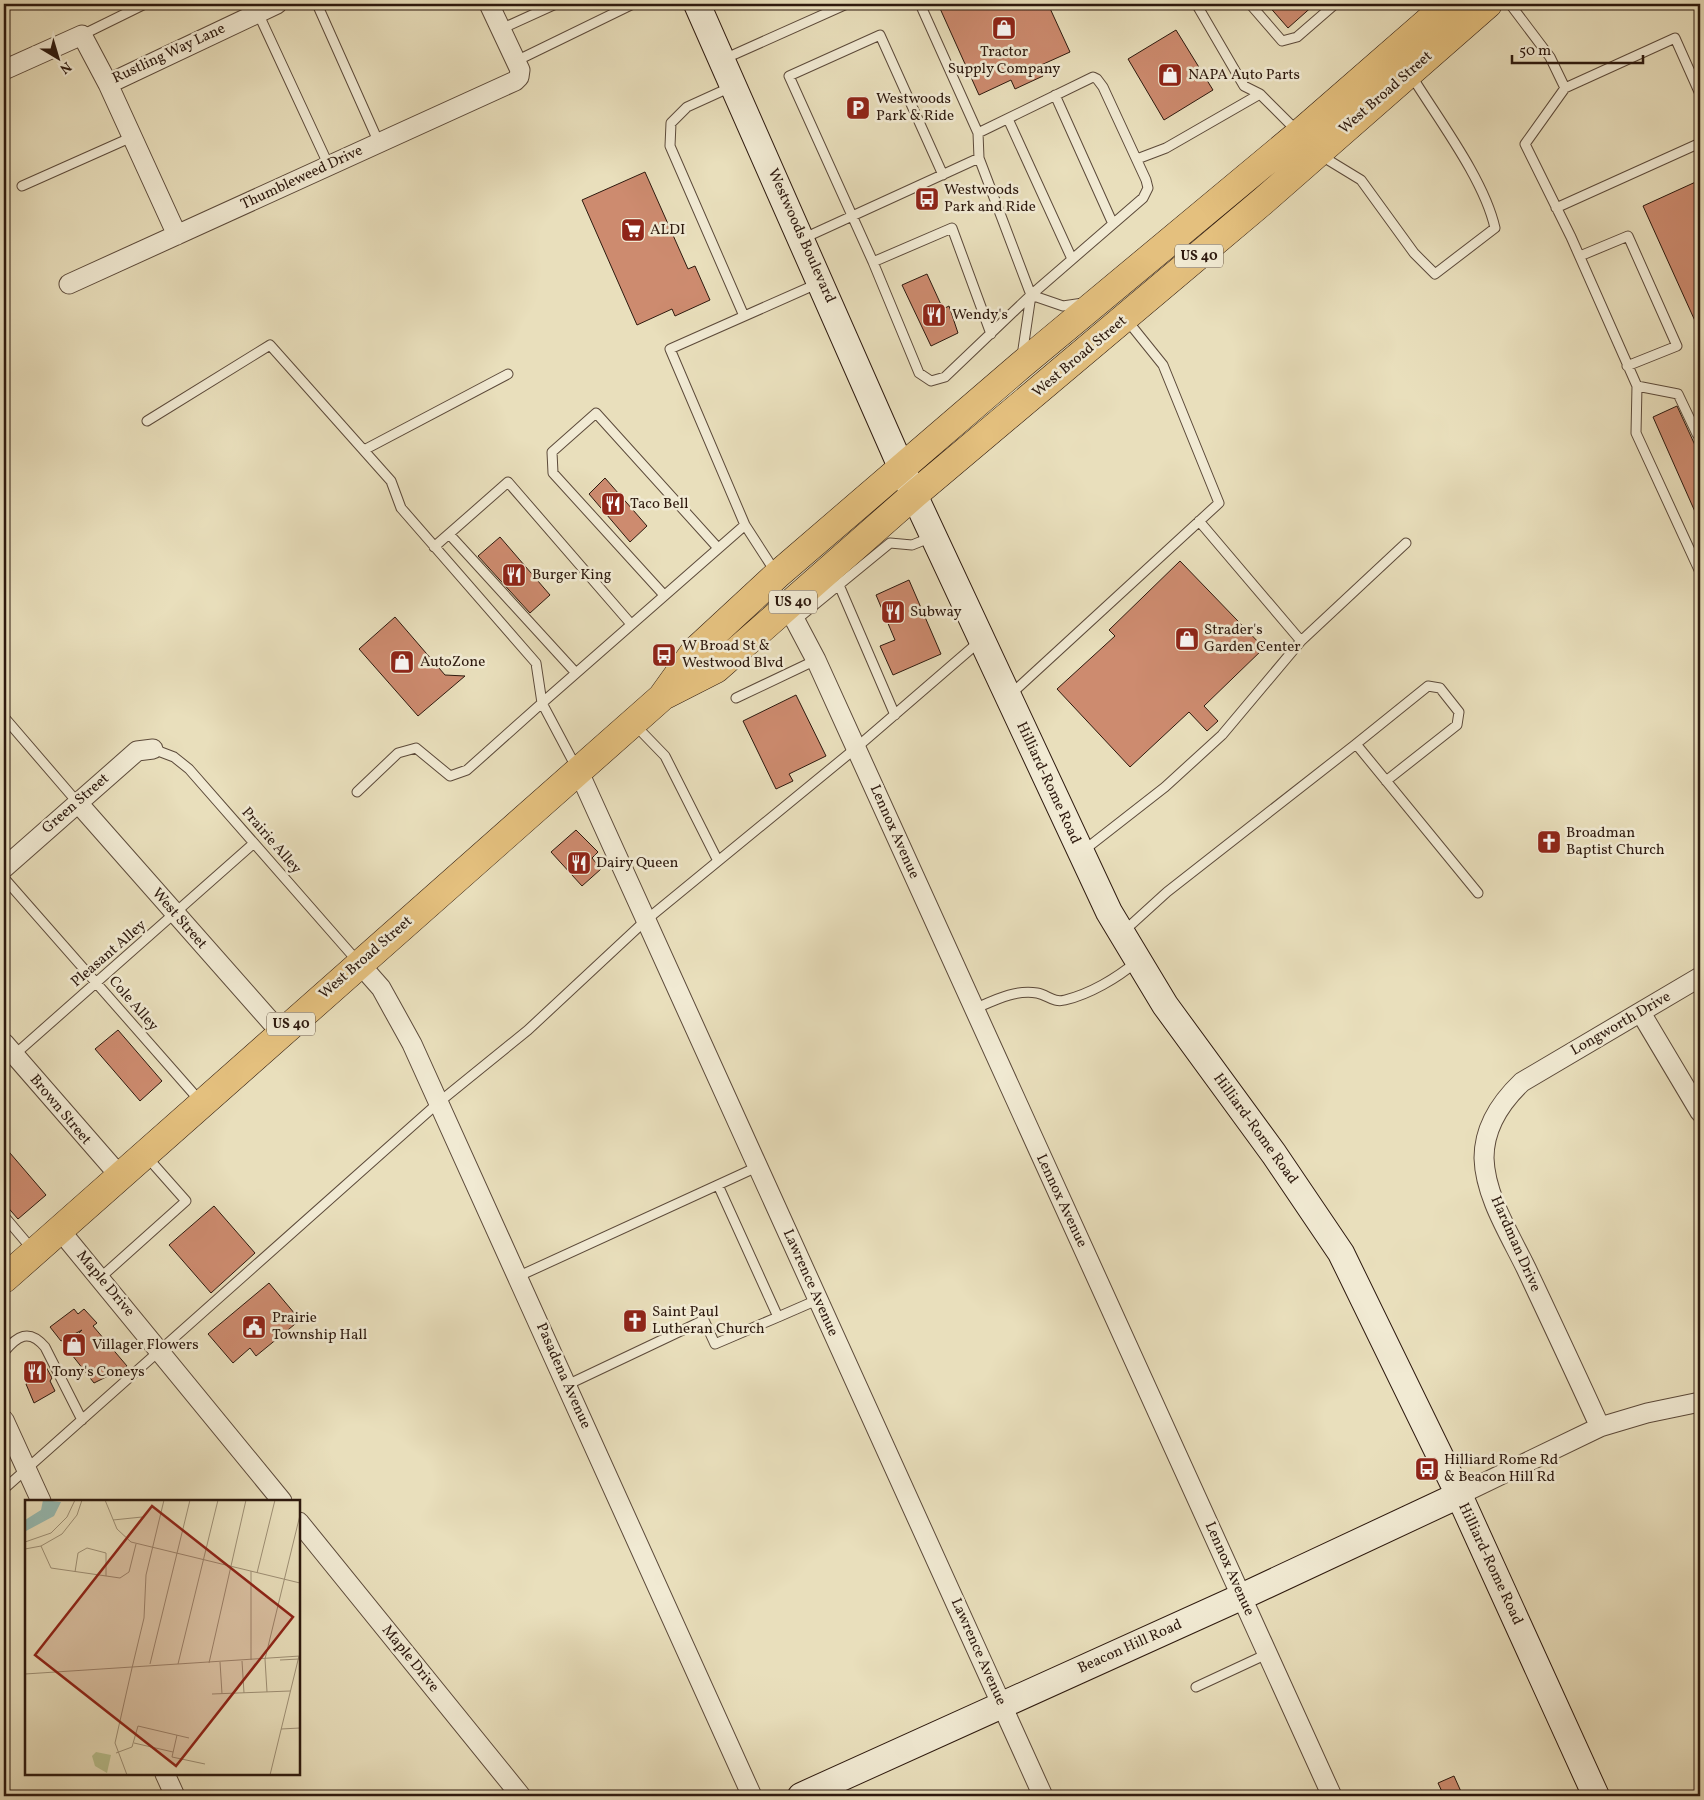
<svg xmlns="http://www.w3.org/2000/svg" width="1704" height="1800" font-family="Vollkorn,serif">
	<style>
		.building { fill: #cd8b6f; stroke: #2d190e }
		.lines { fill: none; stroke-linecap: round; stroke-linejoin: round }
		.lane-casing { stroke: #5c4a3a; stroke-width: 11 }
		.street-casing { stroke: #5c4a3a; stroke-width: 21 }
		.secondary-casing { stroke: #2d190e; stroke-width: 28 }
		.primary-casing { stroke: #2d190e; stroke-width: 29 }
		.lane { stroke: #f1ead3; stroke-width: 9 }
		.street { stroke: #f1ead3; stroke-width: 19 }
		.secondary { stroke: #f1ead3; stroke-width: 26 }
		.primary { stroke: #e4c07e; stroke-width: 28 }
		.labels { text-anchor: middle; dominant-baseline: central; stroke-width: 5; stroke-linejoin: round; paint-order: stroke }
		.shield { fill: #f1ead3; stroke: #685849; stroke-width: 1 }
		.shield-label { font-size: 14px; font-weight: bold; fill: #2d190e }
		.poi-label { font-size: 15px; fill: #2d190e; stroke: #f1ead3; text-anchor: start }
		.street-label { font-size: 15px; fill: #2d190e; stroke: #f1ead3 }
		.inset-road { fill: none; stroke: #9e9076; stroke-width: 1 }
		.view { fill: #8f2418; fill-opacity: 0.15; stroke: #8f2418; stroke-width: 2.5 }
		.inset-edge { fill: none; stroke: #2d190e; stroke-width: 2.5 }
	</style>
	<rect width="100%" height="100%" fill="#e9dfbc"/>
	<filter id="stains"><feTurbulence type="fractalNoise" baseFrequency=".004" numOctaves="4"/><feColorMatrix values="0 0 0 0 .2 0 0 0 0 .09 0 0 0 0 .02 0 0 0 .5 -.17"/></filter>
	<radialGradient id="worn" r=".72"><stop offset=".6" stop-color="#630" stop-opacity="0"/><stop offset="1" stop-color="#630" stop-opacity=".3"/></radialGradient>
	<path class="building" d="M938,4H1048L1070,52L1039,66L1043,76L1015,89L1011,80L979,95Z
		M1267,4H1315L1288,28Z
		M1176,30L1213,90L1164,120L1128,59Z
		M645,172L688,269L695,266L710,300L675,316L672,309L637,325L582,200Z
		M1700,180V332L1643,206Z
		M927,274L943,309L949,306L958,333L931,346L902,285Z
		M1677,406L1700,456V523L1653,417Z
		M605,478L647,526L630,542L589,494Z
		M500,537L550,595L530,613L478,556Z
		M1180,561L1264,648L1204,706L1218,721L1207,731L1189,712L1130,767L1057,689L1115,636L1109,630Z
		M909,580L941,654L893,675L880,646L895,640L876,595Z
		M395,617L445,675L465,676L418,716L359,649Z
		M796,695L826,756L789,774L793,781L776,789L743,721Z
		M576,830L598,852L592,858L601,869L582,886L551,852Z
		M118,1030L162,1081L140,1101L95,1049Z
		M4,1146L46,1195L18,1219L4,1203Z
		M214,1206L255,1253L211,1293L169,1245Z
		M269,1283L300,1320L256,1356L250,1348L233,1363L208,1334Z
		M74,1309L78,1314L84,1309L97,1323L93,1326L127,1366L114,1377L110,1375L94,1383L65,1346L82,1330L61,1341L50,1327Z
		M45,1365L52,1378L50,1381L55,1391L34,1403L26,1384Z
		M1454,1776L1463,1796H1444L1438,1783Z"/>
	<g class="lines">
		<defs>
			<path id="lane" d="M317,4L379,143
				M920,4L978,133L979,158L1031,295L1022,356
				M1250,4L1282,41L1297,37L1335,4
				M1510,4L1550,57L1565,88L1525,144L1571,237L1637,386L1636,433L1700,572
				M1198,7L1244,86L1260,94L1297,131
				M258,13L329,166
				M501,29L556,4
				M82,35L145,4
				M724,59L847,4
				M516,61L633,4
				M731,87L687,107L671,123L670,146L744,316
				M1565,88L1675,38L1700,94
				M1055,95L1113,224
				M1008,119L1072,259
				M978,133L1093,77L1097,79L1103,87L1146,180L1148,188L1143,198L1031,295L945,377L931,381L919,373L873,262L952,228L991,334
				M1320,155L1361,180L1414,253L1435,274L1495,228C1484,179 1438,119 1411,75
				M1137,159L1166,148L1260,94
				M22,186L132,137
				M1556,208L1700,143
				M802,239L979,158
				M1580,256L1628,236L1677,346L1627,366
				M873,262L789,76L880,35L943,175
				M1031,295L1063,306L1083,303
				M1637,386L1678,394L1697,434L1700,433
				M147,421L270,345L391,481L401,508L536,663L542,703L467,770L450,776L416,748L398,753L357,792
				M364,450L508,374
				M1199,521L1301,641
				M449,534L576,673
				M434,547L508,482L631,624
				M776,573L745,525L670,349L819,283
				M839,585L895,715
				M664,595L553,473L552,452L596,413L718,548
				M796,620L890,543L912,545L932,537
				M1010,695L1219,503L1163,365L1126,319
				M736,698L816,660
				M4,717L78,803
				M634,724L665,756L718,861
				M1356,744L1428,686L1440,688L1459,712L1457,725L1386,781
				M153,749L174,757L189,769L359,963
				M576,767L542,703L745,525
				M1083,851L1165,787L1222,735L1301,641L1406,543
				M4,878L200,1101
				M1123,932L1167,892L1356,744L1478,893
				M974,1009C993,1001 1015,989 1037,993C1048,995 1053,1003 1065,1000C1090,994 1117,978 1136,962
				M4,1064L254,843
				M718,1185L778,1317L817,1300
				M4,1216L32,1249
				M517,1277L757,1167
				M100,1278L186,1201L147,1157
				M4,1352C17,1336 29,1328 45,1347L82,1420
				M567,1385L704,1320L715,1344L778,1317
				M4,1489L438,1103L528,1030L645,921L856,748L980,641
				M1196,1687L1267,1654"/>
			<path id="street" d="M4,70L82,35L108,84L177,235
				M108,84L277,4
				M69,284L515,81L519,77L520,70L489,4
				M788,607L816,660L1332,1796
				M578,770L1043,1796
				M78,803L281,1033
				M4,868L137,751L153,749
				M359,963L381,988L412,1044L752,1796
				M1641,1013L1700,1112
				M4,1043L119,1175
				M59,1229L282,1501
				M4,1420L41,1501
				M1600,1427C1576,1374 1551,1321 1526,1268C1510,1235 1485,1196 1484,1158C1484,1128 1501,1102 1522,1082L1700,977
				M1459,1495L1600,1427L1647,1413L1700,1402
				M299,1522L521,1796
				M165,1774L175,1796"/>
			<path id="secondary" d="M697,4L902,469L1109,912L1165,1005L1274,1154L1341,1253L1459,1495L1596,1796
				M801,1796L1241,1597L1459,1495"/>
			<path id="primary" d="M665,695L716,669L915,494L1262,202L1488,4
				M4,1279L662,697L695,651L777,575L1020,366L1300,133L1448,4"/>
		</defs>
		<use href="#lane" class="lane-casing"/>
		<use href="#street" class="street-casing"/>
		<use href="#secondary" class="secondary-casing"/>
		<use href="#primary" class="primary-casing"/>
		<use href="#lane" class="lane"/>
		<use href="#street" class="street"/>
		<use href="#secondary" class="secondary"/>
		<use href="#primary" class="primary"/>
	</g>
	<defs>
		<symbol id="shop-square" viewBox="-11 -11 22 22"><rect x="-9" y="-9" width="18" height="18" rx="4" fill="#8f2418" stroke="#f1ead3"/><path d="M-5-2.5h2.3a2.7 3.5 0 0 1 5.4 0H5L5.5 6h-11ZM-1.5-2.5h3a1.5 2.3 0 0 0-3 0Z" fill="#fff"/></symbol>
		<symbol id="parking-square" viewBox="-11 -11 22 22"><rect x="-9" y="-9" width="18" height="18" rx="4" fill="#8f2418" stroke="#f1ead3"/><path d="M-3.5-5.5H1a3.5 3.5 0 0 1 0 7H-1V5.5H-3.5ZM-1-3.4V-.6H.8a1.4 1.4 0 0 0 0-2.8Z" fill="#fff"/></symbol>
		<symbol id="bus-square" viewBox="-11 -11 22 22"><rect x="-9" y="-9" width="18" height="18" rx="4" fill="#8f2418" stroke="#f1ead3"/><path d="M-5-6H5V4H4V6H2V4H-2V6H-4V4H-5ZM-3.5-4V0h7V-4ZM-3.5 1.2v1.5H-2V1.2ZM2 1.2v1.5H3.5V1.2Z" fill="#fff"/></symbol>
		<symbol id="supermarket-square" viewBox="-11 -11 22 22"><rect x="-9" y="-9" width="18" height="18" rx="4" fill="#8f2418" stroke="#f1ead3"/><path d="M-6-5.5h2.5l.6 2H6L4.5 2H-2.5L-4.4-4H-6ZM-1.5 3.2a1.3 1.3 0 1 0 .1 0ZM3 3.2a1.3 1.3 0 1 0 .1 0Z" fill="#fff"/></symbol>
		<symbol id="restaurant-square" viewBox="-11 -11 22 22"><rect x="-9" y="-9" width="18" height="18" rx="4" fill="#8f2418" stroke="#f1ead3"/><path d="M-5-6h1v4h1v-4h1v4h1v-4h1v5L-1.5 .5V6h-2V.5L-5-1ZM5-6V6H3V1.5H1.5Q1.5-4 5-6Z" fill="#fff"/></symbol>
		<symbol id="church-square" viewBox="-11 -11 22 22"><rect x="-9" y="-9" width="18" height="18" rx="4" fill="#8f2418" stroke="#f1ead3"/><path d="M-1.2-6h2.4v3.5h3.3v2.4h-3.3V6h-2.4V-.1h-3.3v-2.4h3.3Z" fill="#fff"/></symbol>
		<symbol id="civic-square" viewBox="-11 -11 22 22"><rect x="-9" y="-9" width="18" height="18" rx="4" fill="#8f2418" stroke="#f1ead3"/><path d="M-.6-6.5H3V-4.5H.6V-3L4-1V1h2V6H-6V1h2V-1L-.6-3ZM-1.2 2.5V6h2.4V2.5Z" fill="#fff"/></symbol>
	</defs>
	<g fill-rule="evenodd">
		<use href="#shop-square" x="990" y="14" width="28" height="28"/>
		<use href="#shop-square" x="1156" y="61" width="28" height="28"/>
		<use href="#parking-square" x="844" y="94" width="28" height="28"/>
		<use href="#bus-square" x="913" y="185" width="28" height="28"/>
		<use href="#supermarket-square" x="619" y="216" width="28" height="28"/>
		<use href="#restaurant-square" x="920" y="301" width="28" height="28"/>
		<use href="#restaurant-square" x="599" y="490" width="28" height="28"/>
		<use href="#restaurant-square" x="500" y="561" width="28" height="28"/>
		<use href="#restaurant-square" x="879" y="598" width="28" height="28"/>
		<use href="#shop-square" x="1173" y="625" width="28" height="28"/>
		<use href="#bus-square" x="650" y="641" width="28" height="28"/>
		<use href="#shop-square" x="388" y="648" width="28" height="28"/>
		<use href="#church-square" x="1535" y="828" width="28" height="28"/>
		<use href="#restaurant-square" x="565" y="849" width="28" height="28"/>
		<use href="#church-square" x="621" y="1307" width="28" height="28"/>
		<use href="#civic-square" x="240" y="1313" width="28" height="28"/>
		<use href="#shop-square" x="60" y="1331" width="28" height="28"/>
		<use href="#restaurant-square" x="21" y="1358" width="28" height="28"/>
		<use href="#bus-square" x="1413" y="1455" width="28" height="28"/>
	</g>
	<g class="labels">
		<g class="shield">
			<rect x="1175" y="244.5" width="48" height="23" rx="4"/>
			<rect x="769" y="590.5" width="48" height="23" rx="4"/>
			<rect x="267" y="1012.5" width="48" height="23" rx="4"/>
		</g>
		<g class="shield-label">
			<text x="1199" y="256">US 40</text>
			<text x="793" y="602">US 40</text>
			<text x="291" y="1024">US 40</text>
		</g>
		<g class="poi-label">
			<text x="1004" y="52" text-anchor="middle">Tractor<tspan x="1004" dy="17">Supply Company</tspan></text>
			<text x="1188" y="75">NAPA Auto Parts</text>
			<text x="876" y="99">Westwoods<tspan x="876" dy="17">Park &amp; Ride</tspan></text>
			<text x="944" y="190">Westwoods<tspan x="944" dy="17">Park and Ride</tspan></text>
			<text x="650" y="230">ALDI</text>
			<text x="952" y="315">Wendy's</text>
			<text x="630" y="504">Taco Bell</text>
			<text x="532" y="575">Burger King</text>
			<text x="910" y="612">Subway</text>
			<text x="1204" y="630">Strader's<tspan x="1204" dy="17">Garden Center</tspan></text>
			<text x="682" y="646">W Broad St &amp;<tspan x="682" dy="17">Westwood Blvd</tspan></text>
			<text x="420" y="662">AutoZone</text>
			<text x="1566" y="833">Broadman<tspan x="1566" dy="17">Baptist Church</tspan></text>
			<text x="596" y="863">Dairy Queen</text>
			<text x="652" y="1312">Saint Paul<tspan x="652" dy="17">Lutheran Church</tspan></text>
			<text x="272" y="1318">Prairie<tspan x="272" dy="17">Township Hall</tspan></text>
			<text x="92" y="1345">Villager Flowers</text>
			<text x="52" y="1372">Tony's Coneys</text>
			<text x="1444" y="1460">Hilliard Rome Rd<tspan x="1444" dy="17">&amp; Beacon Hill Rd</tspan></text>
		</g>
		<g class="street-label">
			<text transform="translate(169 54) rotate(-25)">Rustling Way Lane</text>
			<text transform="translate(1386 93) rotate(-41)">West Broad Street</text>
			<text transform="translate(302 178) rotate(-25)">Thumbleweed Drive</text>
			<text transform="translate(801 236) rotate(66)">Westwoods Boulevard</text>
			<text transform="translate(1080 357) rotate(-40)">West Broad Street</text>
			<text transform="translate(1048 783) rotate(65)">Hilliard-Rome Road</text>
			<text transform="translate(76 804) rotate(-41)">Green Street</text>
			<text transform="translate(894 832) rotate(66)">Lennox Avenue</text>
			<text transform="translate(271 841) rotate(49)">Prairie Alley</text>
			<text transform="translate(179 919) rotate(49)">West Street</text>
			<text transform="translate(109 954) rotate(-41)">Pleasant Alley</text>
			<text transform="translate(366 958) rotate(-41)">West Broad Street</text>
			<text transform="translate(133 1004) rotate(49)">Cole Alley</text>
			<text transform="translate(1621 1024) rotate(-30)">Longworth Drive</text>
			<text transform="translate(60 1110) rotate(50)">Brown Street</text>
			<text transform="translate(1255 1129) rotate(54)">Hilliard-Rome Road</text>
			<text transform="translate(1061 1201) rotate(65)">Lennox Avenue</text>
			<text transform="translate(1515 1244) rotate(66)">Hardman Drive</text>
			<text transform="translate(810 1283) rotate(66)">Lawrence Avenue</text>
			<text transform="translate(105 1284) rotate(50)">Maple Drive</text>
			<text transform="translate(563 1376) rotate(66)">Pasadena Avenue</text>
			<text transform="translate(1490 1564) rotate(65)">Hilliard-Rome Road</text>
			<text transform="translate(1229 1569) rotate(66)">Lennox Avenue</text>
			<text transform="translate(1130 1647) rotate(-24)">Beacon Hill Road</text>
			<text transform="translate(978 1652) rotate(66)">Lawrence Avenue</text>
			<text transform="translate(410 1659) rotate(51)">Maple Drive</text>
		</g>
	</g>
	<g transform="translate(25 1500)">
		<rect width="275" height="275" fill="#e9dfbc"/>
		<path d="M71,252L86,255L82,273L70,266L67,256Z" fill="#b9c18f"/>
		<path d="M18,0L36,2L29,16L1,31L0,39V20L16,10Z" fill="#97bcb4"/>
		<path class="inset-road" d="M80,0L92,29L106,42L275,83M88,20L117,17M0,42L26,33L42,17L50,0M16,46L26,68L95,78L104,72L111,44M0,49L16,46L37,34L52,15L57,0M226,71V160M50,72L53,53L62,48L81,53V76M232,73L250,0M255,160L274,159M217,161L219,193M195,162L197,194M184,163L221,0M125,164L165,0M153,164L193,0M107,168L119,118L121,75L139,0M0,174L275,156M242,192L240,159L275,15M187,194L265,191M256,229L275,228M152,235L147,257L180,264M109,243L148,252M91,253L107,247L113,226L164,238M102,275L90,243L107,168M245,275L274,156"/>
		<path class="view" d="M127,6L268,117L151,266L10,155Z"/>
		<rect width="275" height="275" class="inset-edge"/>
	</g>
	<rect width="1704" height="1800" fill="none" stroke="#e9dfbc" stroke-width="20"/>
	<rect x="5" y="5" width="1694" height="1790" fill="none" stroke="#2d190e" stroke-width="2.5"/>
	<rect x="10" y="10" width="1684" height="1780" fill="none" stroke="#2d190e"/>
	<g transform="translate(58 58) rotate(142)" stroke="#f1ead3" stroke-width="4" paint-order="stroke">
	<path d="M0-4L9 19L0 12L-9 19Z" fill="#2d190e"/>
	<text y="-8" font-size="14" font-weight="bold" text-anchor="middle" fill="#2d190e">N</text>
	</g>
	<path d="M1512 55v8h131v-8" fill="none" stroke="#2d190e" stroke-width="2.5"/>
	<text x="1519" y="55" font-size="15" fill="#2d190e" stroke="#f1ead3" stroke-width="4" paint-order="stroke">50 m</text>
	<rect width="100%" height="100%" filter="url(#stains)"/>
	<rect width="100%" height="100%" fill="url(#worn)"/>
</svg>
